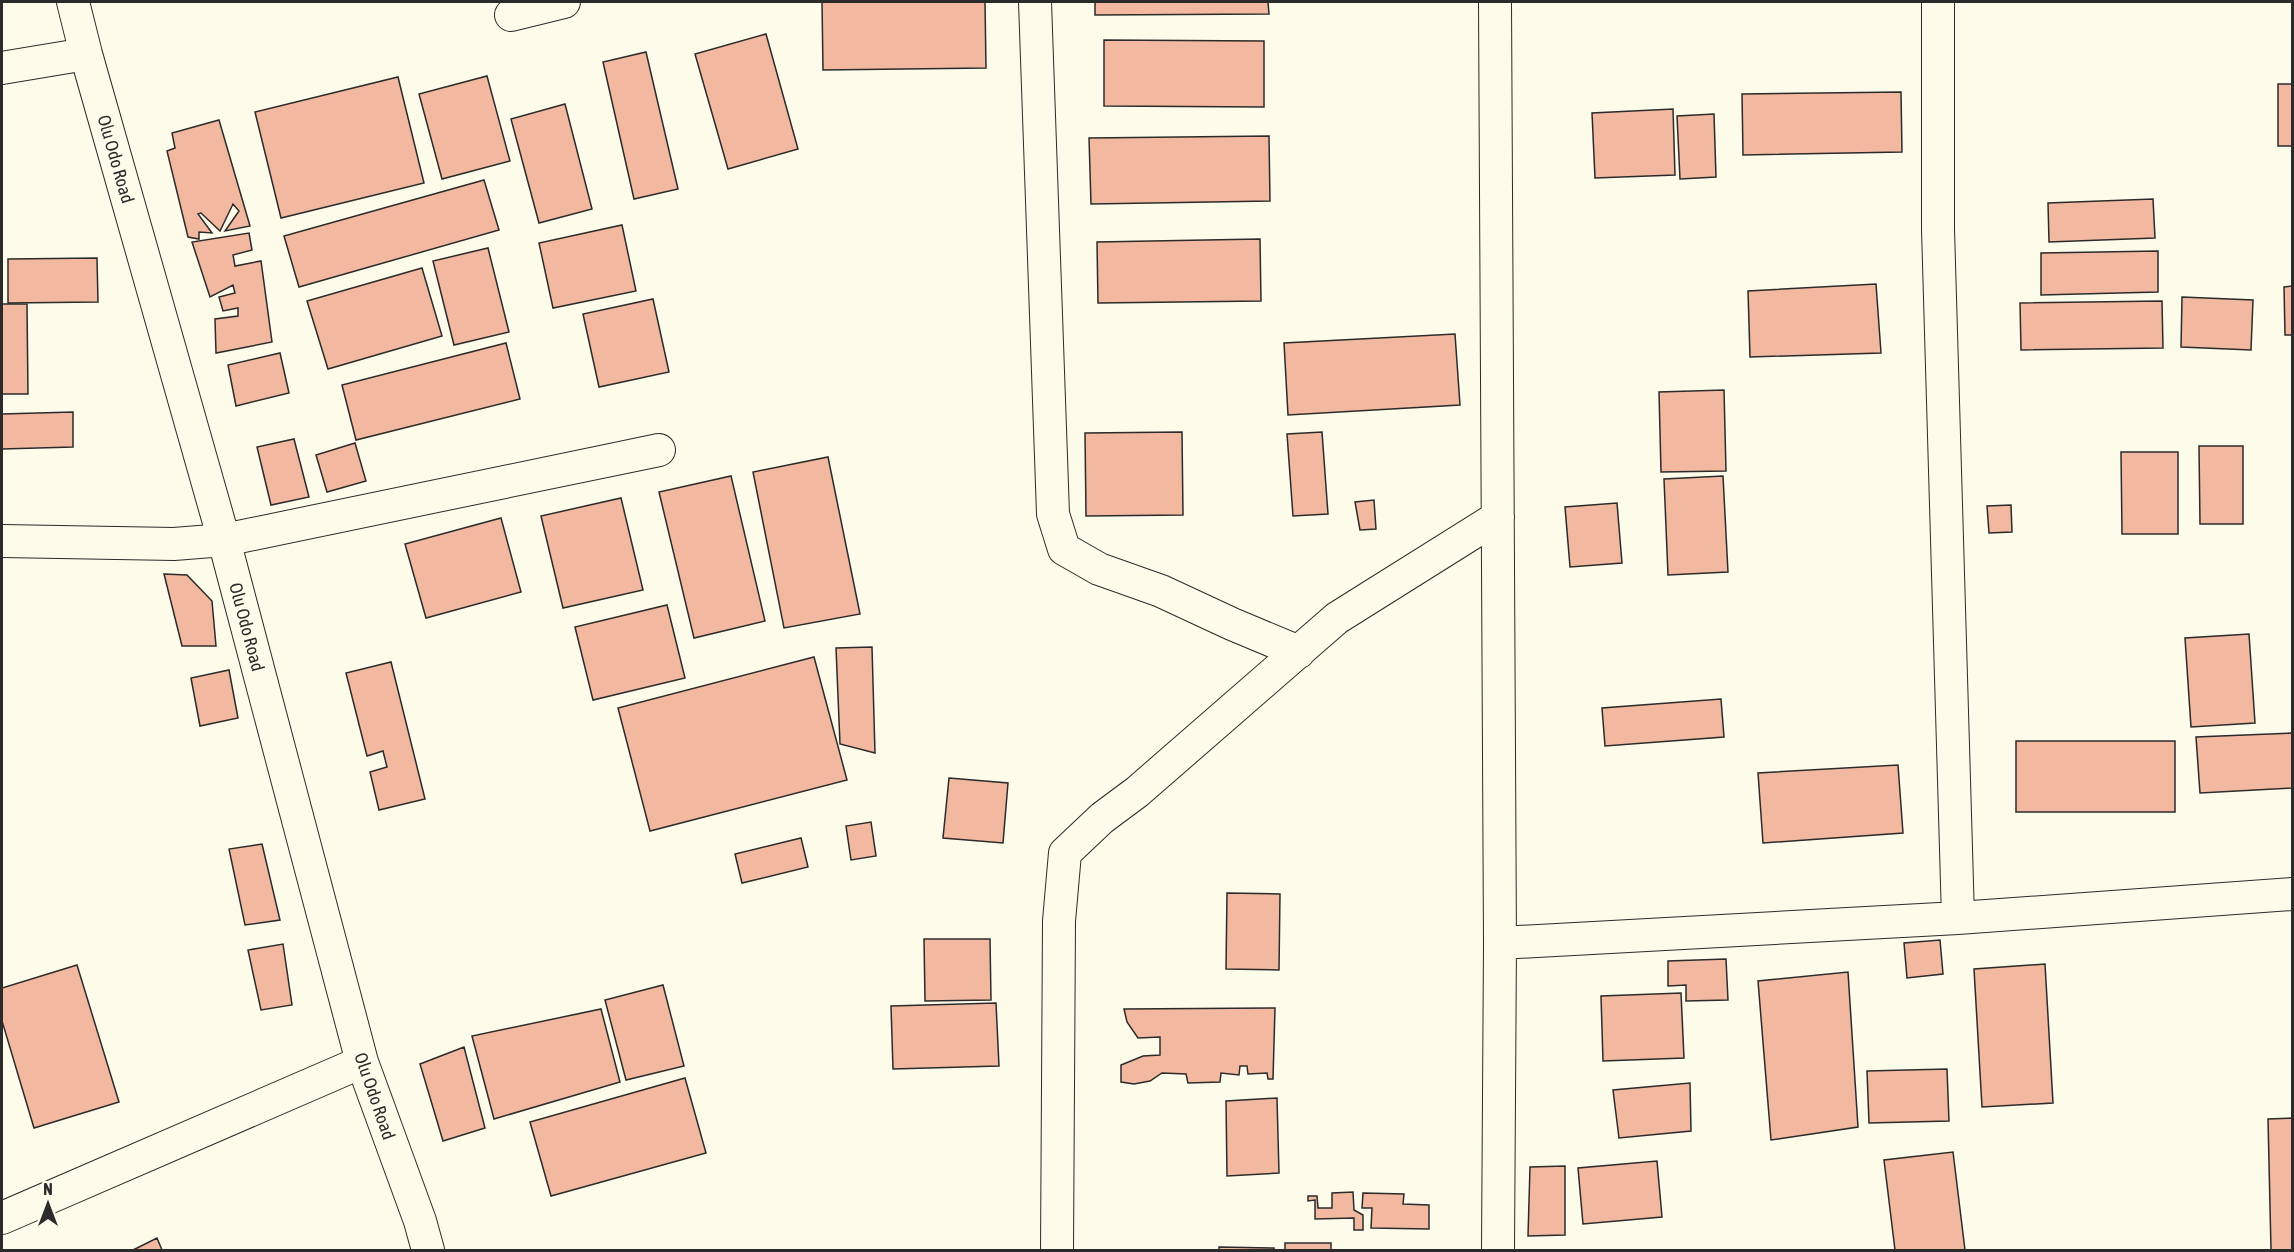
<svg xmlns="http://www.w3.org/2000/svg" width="2294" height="1252" font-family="'Asap Condensed',sans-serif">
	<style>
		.building { fill: #f2b8a0; stroke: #2b2b2b; stroke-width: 1.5 }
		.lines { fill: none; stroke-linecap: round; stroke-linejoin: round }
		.minor-casing { stroke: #2b2b2b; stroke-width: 34 }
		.minor { stroke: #fdfbea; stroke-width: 32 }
		.labels { text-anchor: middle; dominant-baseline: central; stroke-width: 4.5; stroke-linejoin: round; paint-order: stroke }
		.street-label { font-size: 18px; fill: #2b2b2b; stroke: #fdfbea }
	</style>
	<rect width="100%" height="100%" fill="#fdfbea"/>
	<path class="building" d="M822,2H985L986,68L823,70Z
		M1095,2H1268L1269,14L1095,15Z
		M766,34L798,149L728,169L695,54Z
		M1104,40L1264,41V107L1104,106Z
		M646,52L678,189L634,199L603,62Z
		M487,76L510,161L442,179L419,94Z
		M398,77L424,183L281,218L255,112Z
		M2278,84H2292V146H2278Z
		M1901,92L1902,152L1743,155L1742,94Z
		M565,104L592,209L539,223L511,119Z
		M1673,109L1675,175L1595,178L1592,113Z
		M1714,114L1716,177L1680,179L1677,116Z
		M219,120L250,226L225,231L239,211L233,204L220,231L201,213L198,214L212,233L199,232V239L188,237L167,151L175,148L172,133Z
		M1269,136L1270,201L1091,204L1089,138Z
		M484,180L499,230L299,287L284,236Z
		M2153,199L2155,238L2049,242L2048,203Z
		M622,225L636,291L553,308L539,243Z
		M249,233L252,250L233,255L235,266L261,261L272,342L216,353L215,319L238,316V308L223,311L219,297L235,293L233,285L210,297L192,242Z
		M1260,239L1261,301L1098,303L1097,242Z
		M488,248L509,332L454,345L433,261Z
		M2158,251V292L2041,295V253Z
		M97,258L98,302L8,303V259Z
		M422,268L442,336L328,369L307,301Z
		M1876,284L1881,353L1750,357L1748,291Z
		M2292,286V335H2285L2284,287Z
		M2182,297L2253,300L2251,350L2181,347Z
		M653,299L669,372L599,387L583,314Z
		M2162,301L2163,348L2021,350L2020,303Z
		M2,304H27L28,394H2Z
		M1455,334L1460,405L1288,415L1284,343Z
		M506,343L520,399L356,440L342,385Z
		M280,353L289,393L236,406L228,365Z
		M1724,390L1726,471L1661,472L1659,392Z
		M73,412V447L2,449V414Z
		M1182,432L1183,515L1086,516L1085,433Z
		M1322,432L1328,514L1293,516L1287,434Z
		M294,439L309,497L271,505L257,447Z
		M355,443L366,481L327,492L316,455Z
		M2199,446H2243V524H2200Z
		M2121,452H2178V534H2122Z
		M828,457L860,614L784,628L753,472Z
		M731,476L765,621L694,638L659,492Z
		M1723,476L1728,572L1668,575L1664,479Z
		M621,498L643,590L563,608L541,516Z
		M1374,500L1376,529L1360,530L1355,502Z
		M1617,503L1622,563L1570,567L1565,507Z
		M2011,505L2012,532L1989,533L1987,506Z
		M501,518L521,592L426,618L405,544Z
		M164,574L187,575L212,601L216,646H182Z
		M667,605L685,678L593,700L575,627Z
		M2249,634L2255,723L2191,727L2185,638Z
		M872,647L875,753L840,744L836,648Z
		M814,657L847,780L650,831L618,708Z
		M391,662L425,799L379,810L370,772L387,767L383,751L367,756L346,673Z
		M229,670L238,718L200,726L191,678Z
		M1721,699L1724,737L1605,746L1602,708Z
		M2292,733V788L2200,793L2196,737Z
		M2016,741H2175V812H2016Z
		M1898,765L1903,833L1763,843L1758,773Z
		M949,778L1008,783L1003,843L943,838Z
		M871,822L876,856L851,860L846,826Z
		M801,838L808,867L742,883L735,854Z
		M262,844L280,920L245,925L229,849Z
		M1227,893L1280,894L1279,970L1226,969Z
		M924,939H990L991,1000L925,1001Z
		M1940,940L1943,974L1907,978L1904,943Z
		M283,944L292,1005L261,1010L248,950Z
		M1726,959L1728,1000L1686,1001V985L1668,986V961Z
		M2045,964L2053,1103L1982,1107L1974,969Z
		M77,965L119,1102L34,1128L2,1021V988Z
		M1848,972L1858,1127L1771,1140L1758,981Z
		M663,985L684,1066L626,1080L605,1000Z
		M1681,993L1684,1058L1603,1061L1601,996Z
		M996,1003L999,1066L893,1069L891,1006Z
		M1275,1008L1273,1079H1268L1267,1073L1248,1074L1247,1066H1240L1239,1075L1221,1073L1220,1082L1188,1083L1186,1074L1162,1073L1150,1081L1134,1084L1121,1082V1065L1143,1056L1160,1055V1037L1138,1038L1127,1022L1124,1009Z
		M601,1009L620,1082L494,1119L472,1036Z
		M464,1047L485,1128L443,1141L420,1064Z
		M1947,1069L1949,1121L1869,1123L1867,1071Z
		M685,1078L706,1153L551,1196L530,1122Z
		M1690,1083L1691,1131L1619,1138L1613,1090Z
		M1277,1098L1279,1173L1227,1176L1226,1101Z
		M2292,1118V1250H2271L2268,1119Z
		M1953,1152L1965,1250H1895L1884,1160Z
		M1657,1161L1662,1217L1583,1224L1578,1168Z
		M1565,1166V1235L1528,1236L1530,1167Z
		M1353,1192L1354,1210L1363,1215V1230H1354V1218L1315,1219V1200L1308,1201V1196H1317L1318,1208H1332V1193Z
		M1363,1193L1404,1194L1403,1204L1429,1205V1229L1371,1228L1372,1208H1362Z
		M157,1238L162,1250H133Z
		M1285,1243H1331V1250H1285Z
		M1219,1247L1274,1248V1250H1219Z"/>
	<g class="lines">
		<defs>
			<path id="minor" d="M73,2L86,54L224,540L362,1062L420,1221L428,1250
				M1035,2L1053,514L1064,549L1099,569L1161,591L1232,624L1299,652
				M1495,2L1500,943L1498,1250
				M1938,2V229L1958,918
				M511,15L564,2
				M2,68L86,54
				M2,541L174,544L224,540L659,450
				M1500,943L1958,918L2292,894
				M2,1218L362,1062
				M1057,1250L1059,921L1065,853L1102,818L1137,792L1337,618L1498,517"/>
		</defs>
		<use href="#minor" class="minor-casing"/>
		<use href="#minor" class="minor"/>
	</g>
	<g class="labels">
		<g class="street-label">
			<text transform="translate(116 159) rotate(74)">Olu Odo Road</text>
			<text transform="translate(247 627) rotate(75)">Olu Odo Road</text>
			<text transform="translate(375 1096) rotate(71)">Olu Odo Road</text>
		</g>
	</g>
	<rect width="2294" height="1252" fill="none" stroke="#2b2b2b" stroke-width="6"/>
	<g transform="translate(48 1204)" stroke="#fdfbea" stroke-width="4.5" paint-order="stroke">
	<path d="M0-4.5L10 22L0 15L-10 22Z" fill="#2b2b2b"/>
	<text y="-9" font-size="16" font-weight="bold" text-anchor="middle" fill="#2b2b2b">N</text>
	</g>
</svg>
